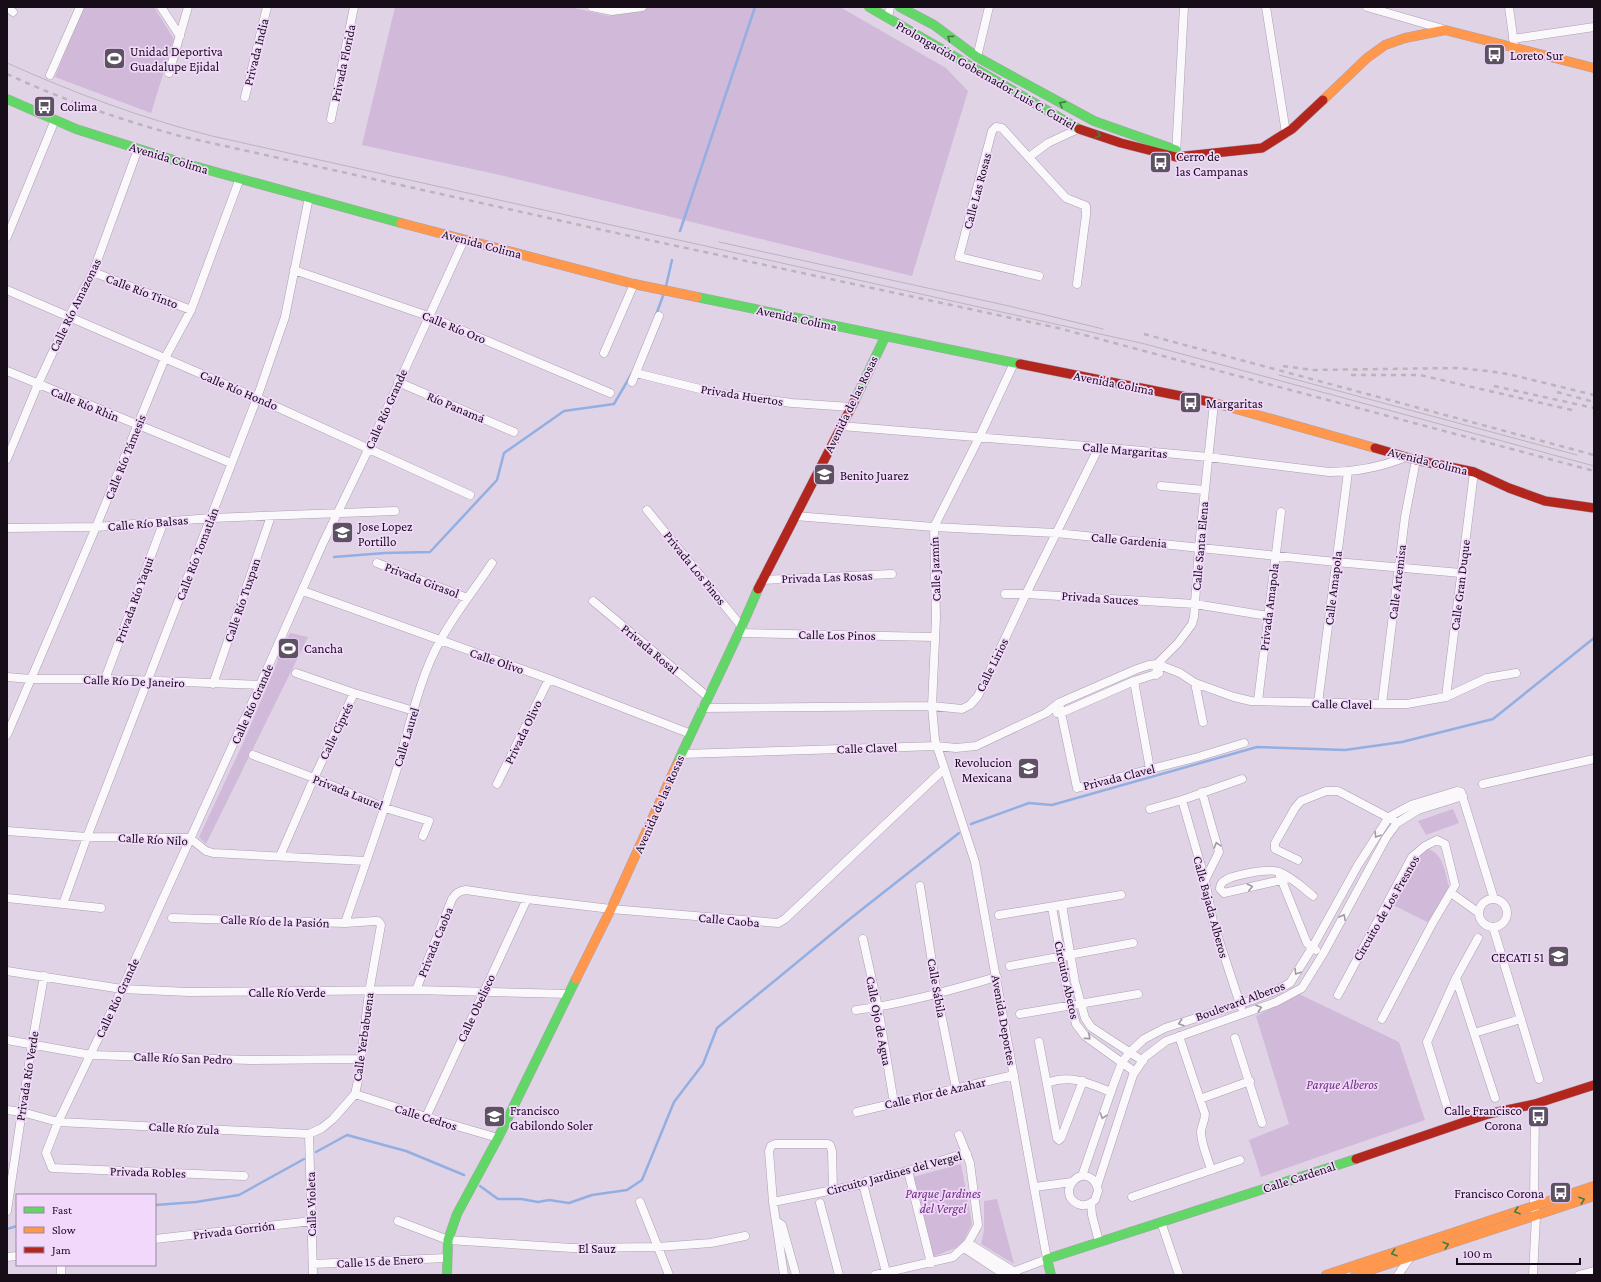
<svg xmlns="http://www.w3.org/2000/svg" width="1601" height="1282" font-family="'Crimson Pro',serif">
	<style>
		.green { fill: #d1b9da }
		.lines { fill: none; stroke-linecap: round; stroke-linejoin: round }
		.stream { stroke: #93afe2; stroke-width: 2.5 }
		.street-casing { stroke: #aaa0ae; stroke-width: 9 }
		.fast-casing { stroke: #aaa0ae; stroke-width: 10 }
		.slow-casing { stroke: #aaa0ae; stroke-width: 10 }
		.jam-casing { stroke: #aaa0ae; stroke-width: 10 }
		.street { stroke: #faf8fb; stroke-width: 8 }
		.fast { stroke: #63d668; stroke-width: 9 }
		.slow { stroke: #ff974d; stroke-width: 9 }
		.jam { stroke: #b3261e; stroke-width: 9 }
		.tram { stroke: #b9b5bb; stroke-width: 1 }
		.rail { stroke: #b9b5bb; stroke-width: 2.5; stroke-dasharray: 5 5; stroke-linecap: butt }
		.oneway { stroke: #407c44 }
		.oneway2 { stroke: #9f9aa1 }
		.labels { text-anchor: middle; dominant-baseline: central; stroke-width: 3.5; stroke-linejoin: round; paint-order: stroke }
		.poi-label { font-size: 13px; fill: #160d19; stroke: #f2d8fb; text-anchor: start }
		.street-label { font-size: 13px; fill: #160d19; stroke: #f2d8fb }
		.park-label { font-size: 13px; font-style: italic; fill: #6a2f7d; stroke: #f2d8fb }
	</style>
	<rect width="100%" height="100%" fill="#e0d3e6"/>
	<path class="green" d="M83,7H154L174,39L151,113L55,77Z
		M395,7H570L609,16L649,7H840L946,68L968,91L912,276L500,175L362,145Z
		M290,633L308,637L206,844L199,837L244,741L278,660L277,659Z
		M1453,809L1459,823L1426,835L1418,821Z
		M1428,849C1444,854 1445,873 1449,887L1429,923L1391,904L1416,858Z
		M1299,994L1399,1042L1425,1120L1261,1177L1249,1140L1289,1124L1256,1016Z
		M961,1164L972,1224L961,1246L932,1257L913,1177Z
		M997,1199L1014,1264L981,1244L984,1231V1201Z"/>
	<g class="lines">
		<path class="stream" d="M680,231L755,7
			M666,286L672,260
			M656,315L664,293
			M334,557L385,553L430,552L497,480L504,453L564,411L614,404L632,373
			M971,824L1029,803L1052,805L1257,747L1345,750L1402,742L1493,719L1594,638
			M316,1152L347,1135L406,1151L464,1175
			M480,1186L498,1199H521L538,1202L549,1200L569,1203L592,1195L627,1190L642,1180L674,1102L703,1064L717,1028L851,918L959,833
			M155,1205L196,1202L239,1195L304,1159
			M7,1229L17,1226"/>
		<defs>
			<path id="street" d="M7,7L13,12
				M161,7L180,36
				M592,7L612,11L642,7
				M1266,7L1286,133
				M1367,7L1443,29
				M1509,7L1514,44
				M888,17L890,7
				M1513,39L1594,27
				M977,57L989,7
				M169,73L188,7
				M50,75L80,7
				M245,97L267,7
				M331,119L354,7
				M1176,154L1184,7
				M1029,157L1048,143L1078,129
				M7,237L55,120
				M294,270L428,316L610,393
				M93,272L191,310
				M1039,276L959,257L992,131L996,127L1002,128L1066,198L1086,206V215L1077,284
				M7,290L257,398L470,495
				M604,353L634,284
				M7,371L231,463
				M636,373L716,393L792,403L851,407
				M398,382L514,432
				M632,382L659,316
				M841,426L1099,447L1208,457L1329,472C1355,472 1381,467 1406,457
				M7,459L38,384L69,317L93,272L138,149
				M1161,486L1204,490
				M647,510L742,627
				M795,516L934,527L1056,533L1336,562L1461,573
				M7,528L96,527L211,518L395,511
				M377,563L467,598
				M762,580L892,574
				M303,591L549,679L691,734
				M1005,594H1026L1195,604L1268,616
				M593,601L708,697
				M739,633L935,637
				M296,673L354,693L414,711
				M1156,675L1157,664L1178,643L1192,624L1194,617L1199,547L1214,403
				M7,677L31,679H105L260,685
				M105,679L164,521
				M1134,681L1150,769
				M1195,683L1203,722
				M213,684L271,516
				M1446,697L1474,472
				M1258,701L1281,512
				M1059,703L1077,788L1198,757L1244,743
				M1318,703L1348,472
				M1382,704L1405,517L1416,460
				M702,708L932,706L962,709L970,705L978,696L1026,594L1099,447
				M1057,713H1061L1134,681L1159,673
				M7,735L96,527L165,358L191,310L240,178
				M682,754L937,746L956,748L976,746L1046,713L1059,703L1137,669L1149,665L1157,664L1180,673L1195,683L1234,697L1251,701L1382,704H1407L1446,697L1487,678L1516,673
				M253,755L314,778L385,808L429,821L423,836
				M497,784L549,679
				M1483,784L1594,759
				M1202,792L1219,852L1205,880
				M1182,800L1205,880L1213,922L1241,1007
				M1150,809L1182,800L1242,779
				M7,831L87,837L190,838L206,851L213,853L366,861
				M280,856L314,778L354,693
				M1298,860L1275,849V843L1295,808L1301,801L1326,791H1338L1393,820
				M1280,876L1307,943L1316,950
				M1290,878L1224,893L1220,889C1220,887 1221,884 1222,883C1228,875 1270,868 1279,872C1292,877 1302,887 1313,896
				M920,886L937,994L956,1088
				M1451,893L1479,913
				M7,898L101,908
				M1479 913a14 14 0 1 1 28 0a14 14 0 1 1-28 0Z
				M63,904L87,837L257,398L285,317L309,197
				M1062,905L1075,982L1085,1018L1091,1027L1143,1061
				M1052,907L1067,991L1076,1024L1085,1036L1135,1072
				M999,915L1121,895
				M345,923C363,870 382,818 398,765C410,725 420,676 440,641C455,613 475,589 492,563
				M1493,927L1539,1079
				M863,939L878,1007L894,1103
				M1010,966L1133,943
				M7,971L122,989L189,992L416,990L569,994
				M1456,978L1495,1098
				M416,990L452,899C456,893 459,891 466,890L527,899L611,909L778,923L785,919L944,769
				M1338,995L1412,857L1425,846L1437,840L1445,844L1455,885L1432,924L1382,1019
				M856,1010C904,1004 950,990 997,977
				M1020,1014L1138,994
				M1474,1033L1521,1019
				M1179,1036L1205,1114C1205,1121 1201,1126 1201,1132C1201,1144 1208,1158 1211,1170
				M1235,1038L1262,1123
				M7,1040L91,1055L250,1060L361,1059
				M1039,1042L1057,1138L1059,1140L1061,1138L1083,1081
				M1047,1083C1071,1074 1088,1083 1111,1092
				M355,1094L426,1117L498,1138
				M1200,1099L1250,1081
				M7,1110L22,1112L58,1122L309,1134L322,1128L333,1119L355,1094L359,1076L369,992L381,925L378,921H375L345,923L172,918
				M1448,1110L1427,1042L1456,978L1478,938
				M857,1112L1014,1075
				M426,1117L527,899
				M309,1134L313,1275
				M908,1171L931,1263
				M244,1176L52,1168L46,1153L58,1122L122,989L260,685L323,543L369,448L464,240
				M1082,1176L1114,1083L1122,1062L1130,1052L1144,1039L1165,1028L1252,1000L1277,990L1290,983L1312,948L1358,865L1389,817L1411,805L1457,791L1461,792L1494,899
				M863,1184L886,1272
				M1097,1186C1084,1159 1054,1193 1078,1204C1084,1207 1090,1204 1095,1200L1098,1191L1097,1186L1133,1075L1145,1057L1166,1041L1276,1002L1302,988L1323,954L1386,838L1397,823L1418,810L1463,796
				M1035,1187L1072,1182
				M1132,1197L1240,1160
				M640,1202L669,1275
				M773,1202L863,1184L866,1181L908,1171L959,1155L967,1154
				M820,1203L839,1275
				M1091,1203L1092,1215L1099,1242
				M7,1211L32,1044L44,976
				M398,1221L448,1240L572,1248L657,1247L711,1243L745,1236
				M776,1221L782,1225L796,1275
				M1161,1222L1179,1275
				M155,1239L312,1221
				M968,1243L1013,1271H1017
				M964,1248L1005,1275
				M7,1257L17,1256
				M313,1264L446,1258
				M61,1265V1275
				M784,1275L773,1202L769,1151L771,1146L775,1144H828L830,1145L832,1151L833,1190
				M875,1275L953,1257L968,1243L978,1225L970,1163L959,1135
				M1005,1275L1047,1259L975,862L935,740L932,706L936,618L934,527L979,438L1014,363
				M1398,1275L1411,1256
				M1533,1275L1536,1216L1534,1205L1535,1104
				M1579,1275L1594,1271"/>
			<path id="fast" d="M869,7L1079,129
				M900,7L934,25L977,57L1094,121L1176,150
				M7,99L76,129L183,163L401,223
				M697,297L1020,364
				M854,402L885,337
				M677,764C703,706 733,649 758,589
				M447,1275L448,1240L457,1214L498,1138L576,979
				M1051,1275L1047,1259L1356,1159"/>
			<path id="slow" d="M1323,100L1367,58L1385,45L1405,38L1445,30L1594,68
				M401,223L634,284L697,297
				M1211,402L1375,448
				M576,979L611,909L677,764
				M1326,1275L1594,1186
				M1355,1275L1594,1196"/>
			<path id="jam" d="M1079,129L1121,143L1176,157L1262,148L1292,129L1323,100
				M1020,364L1211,402
				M1375,448L1416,460L1474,472L1509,488L1545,501L1594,508
				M758,589L854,402
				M1356,1159L1488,1114L1535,1104L1594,1085"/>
		</defs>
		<use href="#street" class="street-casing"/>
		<use href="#fast" class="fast-casing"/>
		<use href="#slow" class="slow-casing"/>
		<use href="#jam" class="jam-casing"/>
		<use href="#street" class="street"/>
		<use href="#fast" class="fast"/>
		<use href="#slow" class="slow"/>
		<use href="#jam" class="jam"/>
		<path class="tram" d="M7,63C74,93 141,118 212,136L1145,344L1594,466
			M719,242L1009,306L1103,329
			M1279,375L1577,455"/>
		<path class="rail" d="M7,74C63,100 121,120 180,136L607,231L1058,328L1594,471
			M1144,334L1594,455
			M1283,366L1313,370L1458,368L1488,371L1508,374L1594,395
			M1351,375H1420L1576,411
			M1494,386L1594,408
			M1557,392L1594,402"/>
	</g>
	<defs><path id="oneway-chevron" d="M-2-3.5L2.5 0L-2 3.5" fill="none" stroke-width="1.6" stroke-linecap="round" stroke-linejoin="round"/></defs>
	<g class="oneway">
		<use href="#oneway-chevron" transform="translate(950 38) rotate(-144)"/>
		<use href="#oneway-chevron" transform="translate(1062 104) rotate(-151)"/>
		<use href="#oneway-chevron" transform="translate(1098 135) rotate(18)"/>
		<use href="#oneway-chevron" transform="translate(1582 1200) rotate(-19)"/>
		<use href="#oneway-chevron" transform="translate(1517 1211) rotate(161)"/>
		<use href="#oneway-chevron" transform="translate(1446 1245) rotate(-18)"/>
		<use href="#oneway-chevron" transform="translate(1394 1253) rotate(162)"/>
	</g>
	<g class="oneway2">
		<use href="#oneway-chevron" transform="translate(1377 835) rotate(122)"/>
		<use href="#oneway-chevron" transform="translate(1217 845) rotate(-106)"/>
		<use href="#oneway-chevron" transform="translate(1250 887) rotate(-13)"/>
		<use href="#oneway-chevron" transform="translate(1343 917) rotate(-61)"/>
		<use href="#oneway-chevron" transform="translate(1297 972) rotate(122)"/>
		<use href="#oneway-chevron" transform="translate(1259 1008) rotate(-18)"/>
		<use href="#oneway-chevron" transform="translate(1181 1023) rotate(162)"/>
		<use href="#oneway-chevron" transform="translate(1088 1037) rotate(41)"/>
		<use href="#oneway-chevron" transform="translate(1103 1116) rotate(109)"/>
	</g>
	<defs>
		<symbol id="bus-square" viewBox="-11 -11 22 22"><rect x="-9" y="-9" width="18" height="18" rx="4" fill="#5d5261" stroke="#f2d8fb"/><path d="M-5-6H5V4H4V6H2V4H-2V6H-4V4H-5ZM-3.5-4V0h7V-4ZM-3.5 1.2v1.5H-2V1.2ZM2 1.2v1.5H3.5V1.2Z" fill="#fff"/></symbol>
		<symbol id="stadium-square" viewBox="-11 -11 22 22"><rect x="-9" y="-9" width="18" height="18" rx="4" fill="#5d5261" stroke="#f2d8fb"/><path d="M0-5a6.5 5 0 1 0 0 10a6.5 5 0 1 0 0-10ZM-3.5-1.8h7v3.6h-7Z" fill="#fff"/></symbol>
		<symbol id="school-square" viewBox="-11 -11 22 22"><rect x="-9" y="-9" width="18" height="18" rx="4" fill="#5d5261" stroke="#f2d8fb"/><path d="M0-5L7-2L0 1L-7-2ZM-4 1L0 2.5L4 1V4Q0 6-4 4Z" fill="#fff"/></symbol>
		<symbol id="university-square" viewBox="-11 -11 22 22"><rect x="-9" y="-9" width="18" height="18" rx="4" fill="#5d5261" stroke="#f2d8fb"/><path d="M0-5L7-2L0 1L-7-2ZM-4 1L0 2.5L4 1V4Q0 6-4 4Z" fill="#fff"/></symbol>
	</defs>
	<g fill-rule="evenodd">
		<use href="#bus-square" x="1482" y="42" width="25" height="25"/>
		<use href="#stadium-square" x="102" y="46" width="25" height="25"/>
		<use href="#bus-square" x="32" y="94" width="25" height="25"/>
		<use href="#bus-square" x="1148" y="150" width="25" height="25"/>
		<use href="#bus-square" x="1178" y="390" width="25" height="25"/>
		<use href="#school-square" x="812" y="462" width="25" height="25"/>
		<use href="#school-square" x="330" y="520" width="25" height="25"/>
		<use href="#stadium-square" x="276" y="636" width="25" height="25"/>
		<use href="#school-square" x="1016" y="756" width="25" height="25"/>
		<use href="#university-square" x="1546" y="944" width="25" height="25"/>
		<use href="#school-square" x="482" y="1104" width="25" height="25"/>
		<use href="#bus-square" x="1526" y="1104" width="25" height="25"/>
		<use href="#bus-square" x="1548" y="1180" width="25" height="25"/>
	</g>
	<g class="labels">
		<g class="poi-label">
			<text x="130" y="51">Unidad Deportiva<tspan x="130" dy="15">Guadalupe Ejidal</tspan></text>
			<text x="1510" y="55">Loreto Sur</text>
			<text x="60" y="106">Colima</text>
			<text x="1176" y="156">Cerro de<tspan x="1176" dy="15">las Campanas</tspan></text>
			<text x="1206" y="403">Margaritas</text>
			<text x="840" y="475">Benito Juarez</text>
			<text x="358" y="526">Jose Lopez<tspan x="358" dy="15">Portillo</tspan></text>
			<text x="304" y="648">Cancha</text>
			<text x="1012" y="762" text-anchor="end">Revolucion<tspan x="1012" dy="15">Mexicana</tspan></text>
			<text x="1544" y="957" text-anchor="end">CECATI 51</text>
			<text x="510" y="1110">Francisco<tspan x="510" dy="15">Gabilondo Soler</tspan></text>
			<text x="1522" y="1110" text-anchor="end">Calle Francisco<tspan x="1522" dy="15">Corona</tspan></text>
			<text x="1544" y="1193" text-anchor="end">Francisco Corona</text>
		</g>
		<g class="street-label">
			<text transform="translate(256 52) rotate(-76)">Privada India</text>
			<text transform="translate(343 63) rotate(-78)">Privada Florida</text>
			<text transform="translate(986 75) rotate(30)">Prolongación Gobernador Luis C. Curiel</text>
			<text transform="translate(169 158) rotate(17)">Avenida Colima</text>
			<text transform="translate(977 191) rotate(-75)">Calle Las Rosas</text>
			<text transform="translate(482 244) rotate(15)">Avenida Colima</text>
			<text transform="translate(142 291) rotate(21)">Calle Río Tinto</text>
			<text transform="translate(75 305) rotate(-64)">Calle Río Amazonas</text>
			<text transform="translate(797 318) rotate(12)">Avenida Colima</text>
			<text transform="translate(454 327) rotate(22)">Calle Río Oro</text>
			<text transform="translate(1114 383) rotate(11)">Avenida Colima</text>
			<text transform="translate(239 390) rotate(23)">Calle Río Hondo</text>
			<text transform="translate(742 395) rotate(9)">Privada Huertos</text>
			<text transform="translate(85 404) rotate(22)">Calle Río Rhin</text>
			<text transform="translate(851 404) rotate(-64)">Avenida de las Rosas</text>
			<text transform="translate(456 407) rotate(23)">Río Panamá</text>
			<text transform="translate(386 409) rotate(-66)">Calle Río Grande</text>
			<text transform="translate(1125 450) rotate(5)">Calle Margaritas</text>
			<text transform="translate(125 457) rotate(-68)">Calle Río Támesis</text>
			<text transform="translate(1428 461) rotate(14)">Avenida Colima</text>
			<text transform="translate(148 523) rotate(-5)">Calle Río Balsas</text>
			<text transform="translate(1129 540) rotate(5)">Calle Gardenia</text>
			<text transform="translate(1200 546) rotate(-85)">Calle Santa Elena</text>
			<text transform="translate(197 554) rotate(-69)">Calle Río Tomatlán</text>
			<text transform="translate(695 568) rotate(51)">Privada Los Pinos</text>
			<text transform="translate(935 569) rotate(-92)">Calle Jazmín</text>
			<text transform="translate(827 577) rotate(-2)">Privada Las Rosas</text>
			<text transform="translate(422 580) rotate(21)">Privada Girasol</text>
			<text transform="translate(1397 582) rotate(-83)">Calle Artemisa</text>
			<text transform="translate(1460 585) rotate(-83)">Calle Gran Duque</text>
			<text transform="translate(1333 588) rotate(-83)">Calle Amapola</text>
			<text transform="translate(1100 598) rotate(4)">Privada Sauces</text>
			<text transform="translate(134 600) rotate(-70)">Privada Río Yaqui</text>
			<text transform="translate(242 600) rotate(-71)">Calle Río Tuxpan</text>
			<text transform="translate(1269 607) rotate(-83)">Privada Amapola</text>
			<text transform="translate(837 635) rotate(1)">Calle Los Pinos</text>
			<text transform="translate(650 649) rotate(40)">Privada Rosal</text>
			<text transform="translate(497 661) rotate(19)">Calle Olivo</text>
			<text transform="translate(992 665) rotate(-64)">Calle Lirios</text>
			<text transform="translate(134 681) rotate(2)">Calle Río De Janeiro</text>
			<text transform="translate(252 704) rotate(-66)">Calle Río Grande</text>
			<text transform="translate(1342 704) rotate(1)">Calle Clavel</text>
			<text transform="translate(336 731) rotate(-64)">Calle Ciprés</text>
			<text transform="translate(523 732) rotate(-64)">Privada Olivo</text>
			<text transform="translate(406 737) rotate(-73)">Calle Laurel</text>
			<text transform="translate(867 748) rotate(-2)">Calle Clavel</text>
			<text transform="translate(1119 777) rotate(-14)">Privada Clavel</text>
			<text transform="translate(348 792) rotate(22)">Privada Laurel</text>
			<text transform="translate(659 804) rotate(-66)">Avenida de las Rosas</text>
			<text transform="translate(153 839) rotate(3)">Calle Río Nilo</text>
			<text transform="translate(1211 907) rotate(75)">Calle Bajada Alberos</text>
			<text transform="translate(1386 908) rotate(-60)">Circuito de Los Fresnos</text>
			<text transform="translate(729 920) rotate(5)">Calle Caoba</text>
			<text transform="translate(275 921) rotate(2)">Calle Río de la Pasión</text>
			<text transform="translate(435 942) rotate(-68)">Privada Caoba</text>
			<text transform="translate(1067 980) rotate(78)">Circuito Abetos</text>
			<text transform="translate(937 988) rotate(80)">Calle Sábila</text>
			<text x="287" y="992">Calle Río Verde</text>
			<text transform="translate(117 998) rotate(-65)">Calle Río Grande</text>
			<text transform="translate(1240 1001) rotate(-20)">Boulevard Alberos</text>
			<text transform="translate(476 1008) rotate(-65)">Calle Obelisco</text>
			<text transform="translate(1004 1020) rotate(80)">Avenida Deportes</text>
			<text transform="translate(879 1021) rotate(79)">Calle Ojo de Agua</text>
			<text transform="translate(363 1037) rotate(-82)">Calle Yerbabuena</text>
			<text transform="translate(183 1058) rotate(2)">Calle Río San Pedro</text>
			<text transform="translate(27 1076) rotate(-81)">Privada Río Verde</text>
			<text transform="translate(935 1093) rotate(-13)">Calle Flor de Azahar</text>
			<text transform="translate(426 1117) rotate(17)">Calle Cedros</text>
			<text transform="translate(184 1128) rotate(3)">Calle Río Zula</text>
			<text transform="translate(148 1172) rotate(2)">Privada Robles</text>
			<text transform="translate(894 1173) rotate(-15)">Circuito Jardines del Vergel</text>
			<text transform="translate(1299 1177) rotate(-18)">Calle Cardenal</text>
			<text transform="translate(311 1204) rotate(-91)">Calle Violeta</text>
			<text transform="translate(234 1230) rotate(-7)">Privada Gorrión</text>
			<text x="597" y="1248">El Sauz</text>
			<text transform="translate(380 1261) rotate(-3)">Calle 15 de Enero</text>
		</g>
		<g class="park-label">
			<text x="1342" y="1084">Parque Alberos</text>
			<text x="943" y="1193">Parque Jardines<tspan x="943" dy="15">del Vergel</tspan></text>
		</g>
	</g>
	<rect width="1601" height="1282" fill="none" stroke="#160d19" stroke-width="16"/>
	<rect x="16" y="1194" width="140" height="72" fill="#f2d8fb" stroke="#9a87a1"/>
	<rect x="24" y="1207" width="20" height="6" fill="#63d668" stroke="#9a87a1"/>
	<text x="52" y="1214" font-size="12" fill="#160d19">Fast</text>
	<rect x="24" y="1227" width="20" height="6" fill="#ff974d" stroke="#9a87a1"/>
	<text x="52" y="1234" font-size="12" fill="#160d19">Slow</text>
	<rect x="24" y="1247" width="20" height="6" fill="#b3261e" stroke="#9a87a1"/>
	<text x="52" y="1254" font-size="12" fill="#160d19">Jam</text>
	<path d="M1457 1258v6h123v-6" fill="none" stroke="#160d19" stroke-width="2"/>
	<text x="1463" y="1258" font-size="12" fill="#160d19" stroke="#f2d8fb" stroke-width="3" paint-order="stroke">100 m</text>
</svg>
